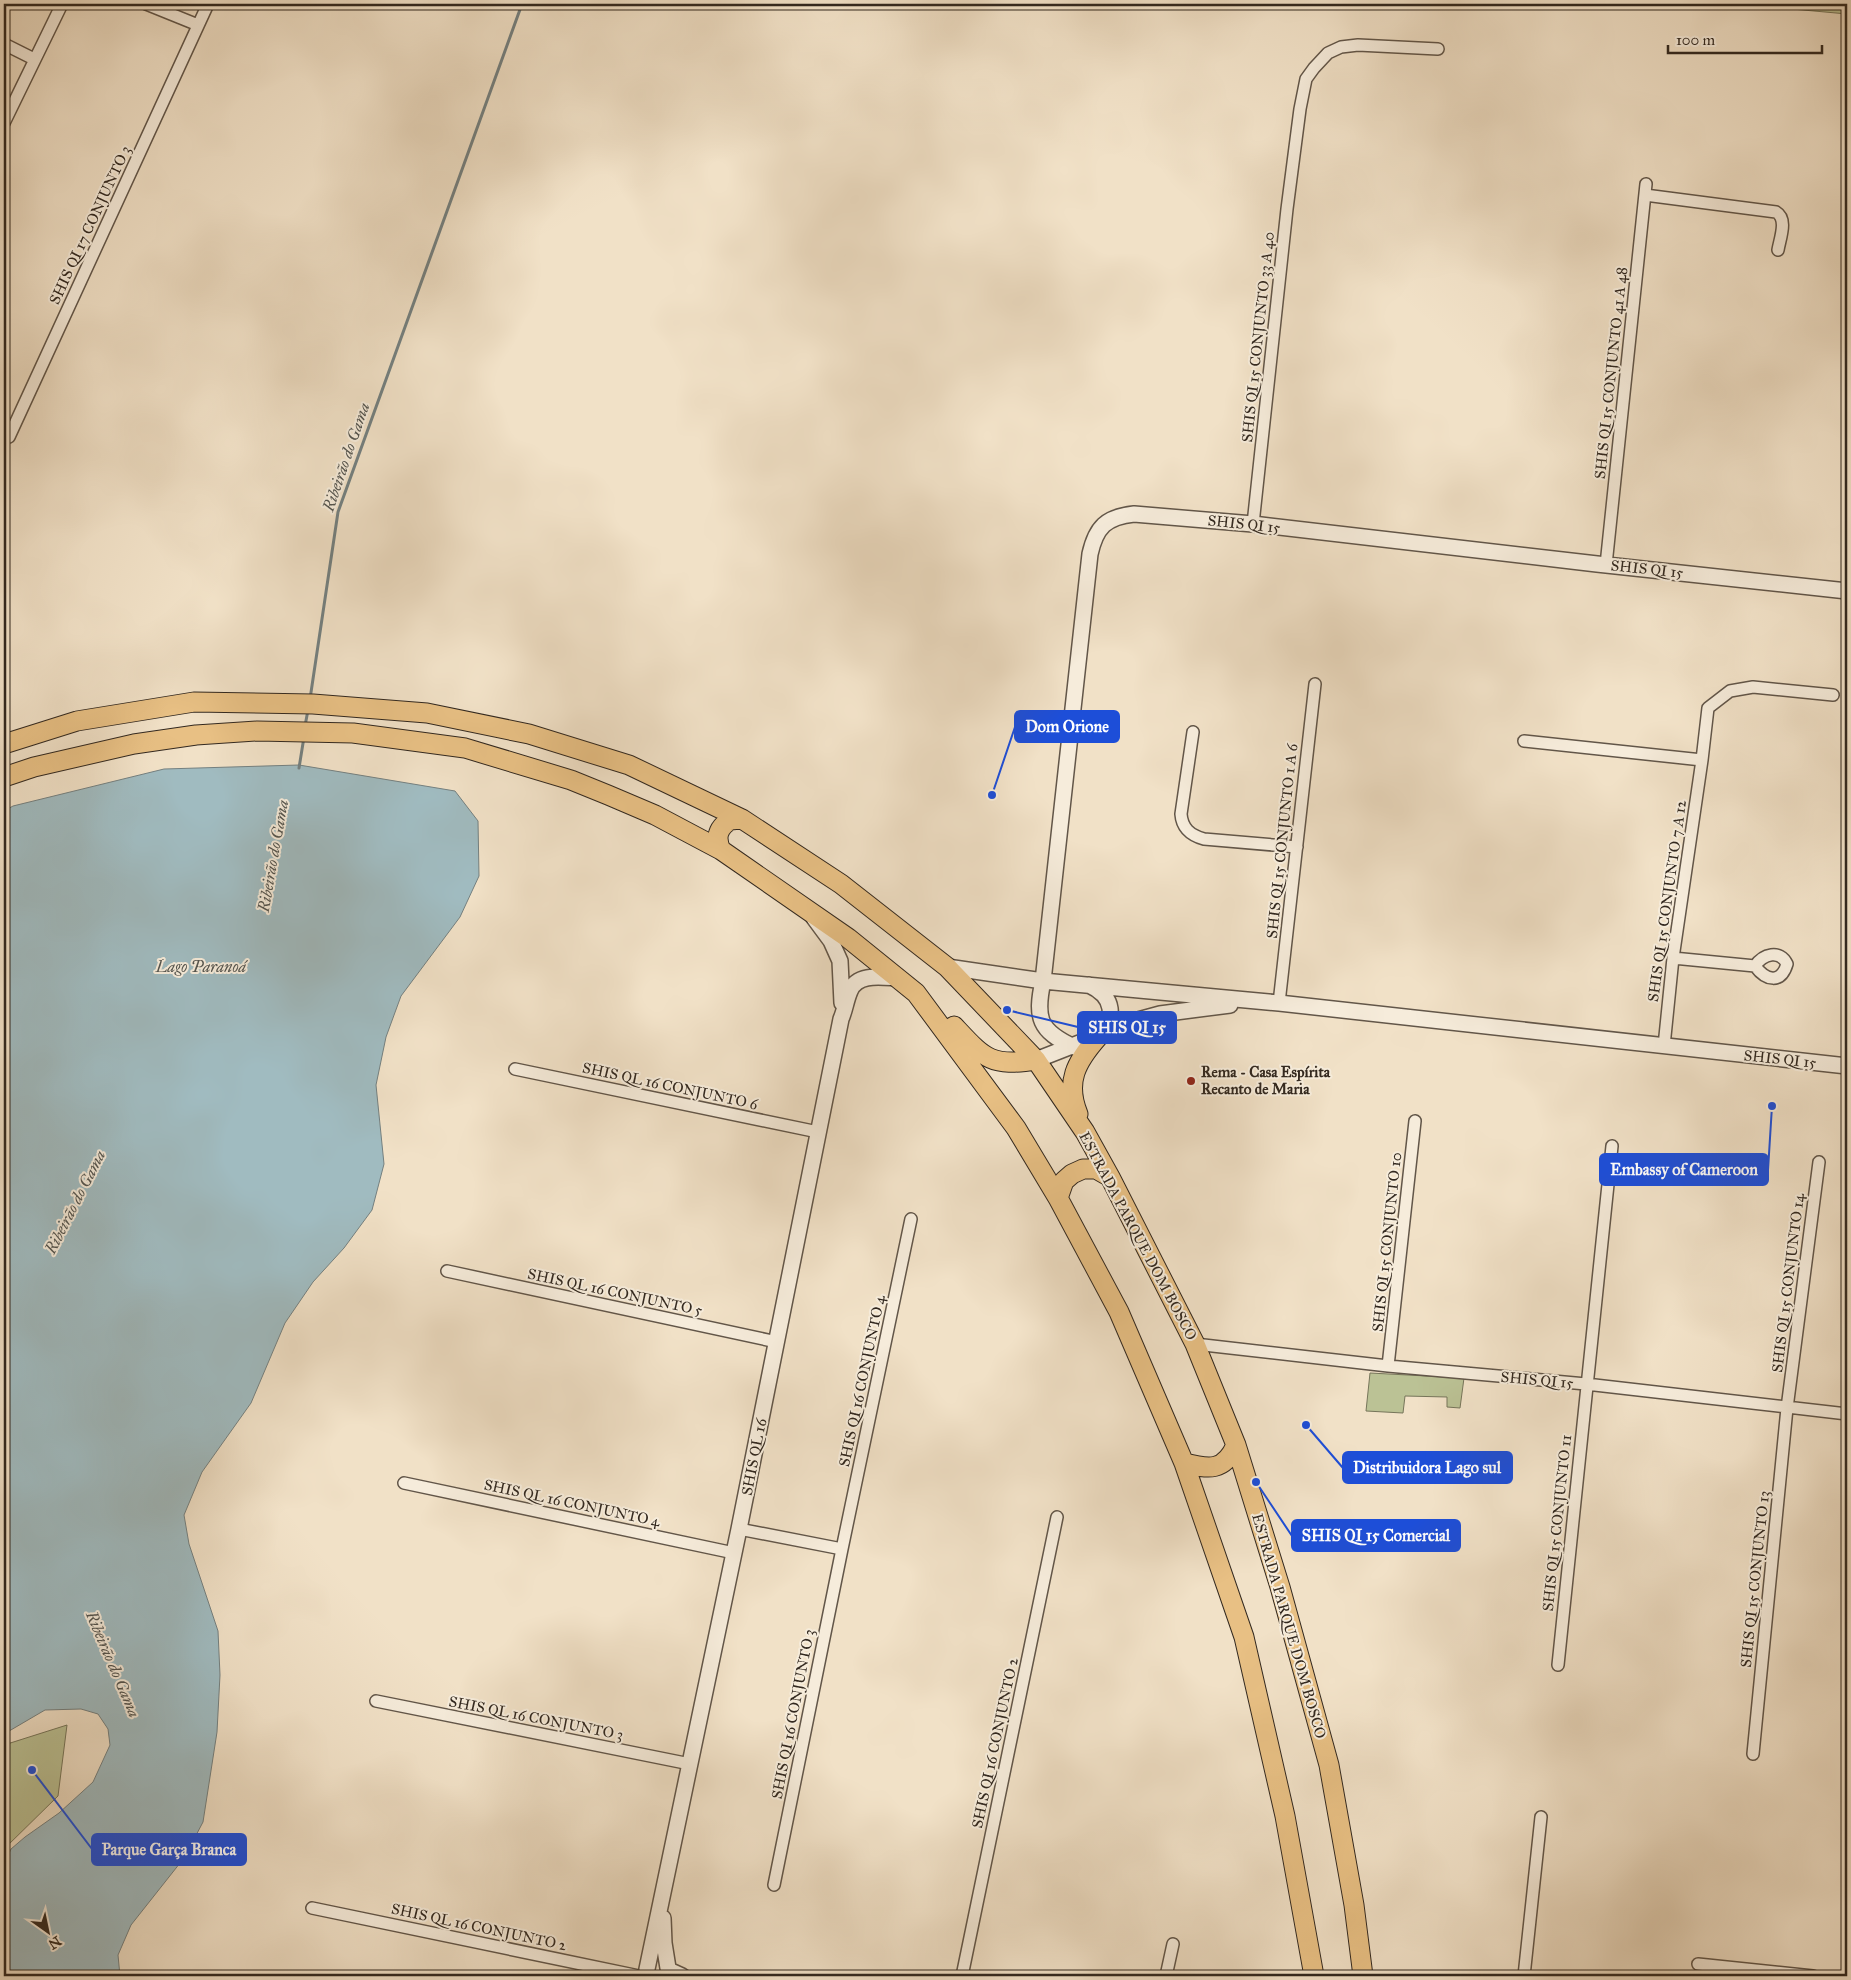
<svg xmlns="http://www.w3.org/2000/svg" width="1851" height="1980" font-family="'IM FELL Great Primer',serif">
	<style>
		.green { fill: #bbc295; stroke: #76755a }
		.water { fill: #a0bbc0; stroke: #748080 }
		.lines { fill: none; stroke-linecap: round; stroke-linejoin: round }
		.stream { stroke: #748080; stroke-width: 3 }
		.minor-casing { stroke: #625649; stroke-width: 14 }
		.tertiary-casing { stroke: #625649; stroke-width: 18 }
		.primary-casing { stroke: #32281f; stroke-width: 21 }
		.minor { stroke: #f6ecdb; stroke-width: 11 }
		.tertiary { stroke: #f6ecdb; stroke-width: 15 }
		.primary { stroke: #e8c084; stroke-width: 19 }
		.poi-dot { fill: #8f2418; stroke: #f6ecdb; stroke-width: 2 }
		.labels { text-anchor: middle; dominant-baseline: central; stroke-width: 4; stroke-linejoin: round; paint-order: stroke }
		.street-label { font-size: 15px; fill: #32281f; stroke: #f6ecdb }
		.poi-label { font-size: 15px; font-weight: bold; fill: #32281f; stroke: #f6ecdb; text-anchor: start }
		.water-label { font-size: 16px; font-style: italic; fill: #53544f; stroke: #f6ecdb }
		.leader { fill: none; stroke: #1d4ed8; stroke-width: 2 }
		.callout-dot { fill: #1d4ed8; stroke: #f6ecdb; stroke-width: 2 }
		.callout { fill: #1d4ed8; stroke: #1d4ed8; stroke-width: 2 }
		.callout-label { font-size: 16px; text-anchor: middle; font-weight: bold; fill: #fff }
	</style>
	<rect width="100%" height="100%" fill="#f1e1c7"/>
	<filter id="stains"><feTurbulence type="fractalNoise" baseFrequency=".004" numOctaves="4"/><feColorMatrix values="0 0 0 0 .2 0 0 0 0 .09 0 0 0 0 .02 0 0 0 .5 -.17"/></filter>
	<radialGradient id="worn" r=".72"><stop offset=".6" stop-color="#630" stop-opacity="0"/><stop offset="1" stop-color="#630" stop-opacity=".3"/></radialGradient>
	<path class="green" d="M1737,4H1847V14Z
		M1370,1373L1464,1378L1460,1408L1447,1407V1397L1405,1396L1403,1413L1366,1411Z
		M67,1725L58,1796L4,1849V1745Z"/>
	<path class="water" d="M299,765L455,791L478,821L479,876L460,917L401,996L386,1037L376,1085L384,1164L372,1210L344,1248L313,1282L285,1323L251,1403L202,1472L184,1515L189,1544L218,1631L220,1675L217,1732L203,1822L184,1858L131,1925L118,1955L120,1976H4V1864L11,1849L25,1837L59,1813L93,1782L110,1745L108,1729L98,1714L81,1709L45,1710L4,1734V811L13,806L164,769Z"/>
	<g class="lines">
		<path class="stream" d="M310,699L338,512L522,4
			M305,726L308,710
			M299,768L304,737"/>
		<defs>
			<path id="minor" d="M146,4L198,25
				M4,44L34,59
				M4,123L62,4
				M1645,195L1776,212C1788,219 1780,238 1778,250
				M9,437L208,4
				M1253,524L1287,209L1300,109L1306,79L1314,68L1328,53L1341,47L1358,45L1438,49
				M1606,565L1646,184
				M1193,732L1181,814C1182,828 1190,835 1204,839L1297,847
				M1524,741L1702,760
				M1673,958L1755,966C1766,981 1781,984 1787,964C1780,949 1763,954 1755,966
				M1279,1003L1315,684
				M1664,1046L1673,958L1702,760L1708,708L1730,691L1753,687L1833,695
				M515,1069L818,1132
				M447,1271L777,1342
				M1195,1344L1388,1366L1586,1384L1847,1414
				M1388,1366L1415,1121
				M404,1483L734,1553
				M739,1529L842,1549
				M1558,1665L1612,1146
				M376,1701L690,1764
				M1753,1754L1787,1408L1819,1162
				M774,1885L842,1549L911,1219
				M312,1908L639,1976
				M1698,1964L1813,1976
				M962,1976L1057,1517
				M1166,1976L1173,1944
				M1524,1976L1541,1817"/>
			<path id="tertiary" d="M814,918L831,941L840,961L842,1003
				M947,967L1043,981L1279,1003L1847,1066
				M1089,985C1115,997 1116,1018 1098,1037
				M1074,1047C1039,1031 1035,1018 1043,981L1090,554C1096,527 1106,517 1134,514L1253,524L1597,564L1847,591
				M1036,1060L1138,1020L1160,1014L1230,1005
				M663,1918L664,1943L668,1968
				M647,1969L739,1529L841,1019C845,1010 846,1000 850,991C857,973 881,977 897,978
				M671,1971L682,1976"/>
			<path id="primary" d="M4,744L77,721L194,702L313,704L427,713L529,734L629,765L742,819L841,884L947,967L1036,1060L1085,1132L1110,1177L1195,1344L1236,1445L1280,1587L1329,1765L1354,1905L1363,1976
				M4,777L34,767L134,744L196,735L257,731L353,733L465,748L571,780L608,795L655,815L721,850L848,938L916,993L1016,1128L1058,1198L1119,1312L1184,1463L1244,1637L1285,1816L1314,1976
				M721,850C715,837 718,828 730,820L742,819
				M954,1026C984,1058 990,1067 1036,1060
				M1078,1114C1065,1082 1076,1062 1098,1037
				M1058,1198L1064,1181L1072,1174L1083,1169H1096L1110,1177
				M1184,1463C1209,1469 1224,1472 1236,1445"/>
		</defs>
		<use href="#minor" class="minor-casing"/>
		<use href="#tertiary" class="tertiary-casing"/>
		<use href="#primary" class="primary-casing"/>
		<use href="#minor" class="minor"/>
		<use href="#tertiary" class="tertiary"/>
		<use href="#primary" class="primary"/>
	</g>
	<circle class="poi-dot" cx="1191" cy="1081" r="5"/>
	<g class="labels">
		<g class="street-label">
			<text transform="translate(90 225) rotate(-65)">SHIS QI 17 CONJUNTO 3</text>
			<text transform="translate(1258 337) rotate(-84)">SHIS QI 15 CONJUNTO 33 A 40</text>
			<text transform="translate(1611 373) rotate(-84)">SHIS QI 15 CONJUNTO 41 A 48</text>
			<text transform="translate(1244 524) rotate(6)">SHIS QI 15</text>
			<text transform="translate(1647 569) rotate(6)">SHIS QI 15</text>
			<text transform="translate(1282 841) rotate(-84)">SHIS QI 15 CONJUNTO 1 A 6</text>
			<text transform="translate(1667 901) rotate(-82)">SHIS QI 15 CONJUNTO 7 A 12</text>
			<text transform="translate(1780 1059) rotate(6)">SHIS QI 15</text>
			<text transform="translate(670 1086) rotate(12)">SHIS QL 16 CONJUNTO 6</text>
			<text transform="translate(1138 1236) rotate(62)">ESTRADA PARQUE DOM BOSCO</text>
			<text transform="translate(1387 1242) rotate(-84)">SHIS QI 15 CONJUNTO 10</text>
			<text transform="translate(1788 1283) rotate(-83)">SHIS QI 15 CONJUNTO 14</text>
			<text transform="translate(615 1292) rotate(12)">SHIS QL 16 CONJUNTO 5</text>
			<text transform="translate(1537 1380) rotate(5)">SHIS QI 15</text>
			<text transform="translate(862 1381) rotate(-78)">SHIS QI 16 CONJUNTO 4</text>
			<text transform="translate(754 1457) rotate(-79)">SHIS QL 16</text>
			<text transform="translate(572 1503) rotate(12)">SHIS QL 16 CONJUNTO 4</text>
			<text transform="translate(1557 1523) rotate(-84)">SHIS QI 15 CONJUNTO 11</text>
			<text transform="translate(1755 1579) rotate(-84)">SHIS QI 15 CONJUNTO 13</text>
			<text transform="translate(1289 1626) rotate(74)">ESTRADA PARQUE DOM BOSCO</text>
			<text transform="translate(793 1714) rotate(-79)">SHIS QI 16 CONJUNTO 3</text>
			<text transform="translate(536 1718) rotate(11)">SHIS QL 16 CONJUNTO 3</text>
			<text transform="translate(995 1743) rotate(-78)">SHIS QI 16 CONJUNTO 2</text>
			<text transform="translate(479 1927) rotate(12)">SHIS QL 16 CONJUNTO 2</text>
		</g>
		<g class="poi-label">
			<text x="1201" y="1072">Rema - Casa Espírita<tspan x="1201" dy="17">Recanto de Maria</tspan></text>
		</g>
		<g class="water-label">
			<text transform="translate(346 457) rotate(-71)">Ribeirão do Gama</text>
			<text transform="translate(273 856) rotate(-80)">Ribeirão do Gama</text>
			<text x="201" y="966">Lago Paranoá</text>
			<text transform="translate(75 1202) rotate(-63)">Ribeirão do Gama</text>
			<text transform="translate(113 1664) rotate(67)">Ribeirão do Gama</text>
		</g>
	</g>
	<path class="leader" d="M992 795L1015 727M1007 1010L1078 1027M1772 1106L1768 1170M1306 1425L1343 1468M1256 1482L1292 1536M32 1770L92 1849"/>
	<g class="callout-dot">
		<circle cx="992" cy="795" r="5"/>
		<circle cx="1007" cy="1010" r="5"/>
		<circle cx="1772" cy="1106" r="5"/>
		<circle cx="1306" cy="1425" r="5"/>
		<circle cx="1256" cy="1482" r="5"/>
		<circle cx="32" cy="1770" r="5"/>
	</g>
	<g class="callout">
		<rect x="1015" y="711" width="104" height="31" rx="5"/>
		<rect x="1078" y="1012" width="98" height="31" rx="5"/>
		<rect x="1600" y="1154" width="168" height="31" rx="5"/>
		<rect x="1343" y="1452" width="169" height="31" rx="5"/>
		<rect x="1292" y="1520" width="168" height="31" rx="5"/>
		<rect x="92" y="1834" width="154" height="31" rx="5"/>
	</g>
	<g class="callout-label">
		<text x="1067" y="732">Dom Orione</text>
		<text x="1127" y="1033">SHIS QI 15</text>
		<text x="1684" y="1175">Embassy of Cameroon</text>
		<text x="1427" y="1473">Distribuidora Lago sul</text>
		<text x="1376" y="1541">SHIS QI 15 Comercial</text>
		<text x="169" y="1855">Parque Garça Branca</text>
	</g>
	<rect width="1851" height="1980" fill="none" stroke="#f1e1c7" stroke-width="20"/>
	<rect x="5" y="5" width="1841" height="1970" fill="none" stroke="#32281f" stroke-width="2.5"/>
	<rect x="10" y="10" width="1831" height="1960" fill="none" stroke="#32281f"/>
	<g transform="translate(48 1932) rotate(147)" stroke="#f6ecdb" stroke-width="4" paint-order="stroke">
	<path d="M0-4L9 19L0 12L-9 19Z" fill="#32281f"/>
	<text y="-8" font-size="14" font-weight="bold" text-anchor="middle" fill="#32281f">N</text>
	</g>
	<path d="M1668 45v8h154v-8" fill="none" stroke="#32281f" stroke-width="2.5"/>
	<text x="1676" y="45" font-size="15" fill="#32281f" stroke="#f6ecdb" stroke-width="4" paint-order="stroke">100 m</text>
	<rect width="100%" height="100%" filter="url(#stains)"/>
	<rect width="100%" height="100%" fill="url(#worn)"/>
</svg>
